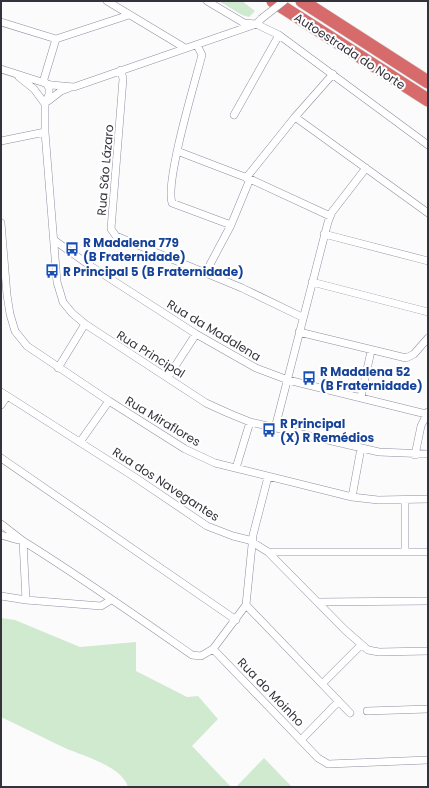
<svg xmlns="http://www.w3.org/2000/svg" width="429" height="788" font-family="Poppins,sans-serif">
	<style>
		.green { fill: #cfeacf }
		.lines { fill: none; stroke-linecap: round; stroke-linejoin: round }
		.minor-casing { stroke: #928da4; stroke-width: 8 }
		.motorway-casing { stroke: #d6d6d8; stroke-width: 14 }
		.minor { stroke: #fff; stroke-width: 7 }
		.motorway { stroke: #d76a6a; stroke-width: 13 }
		.minor-bridge-casing { stroke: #928da4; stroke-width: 8; stroke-linecap: butt }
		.minor-bridge { stroke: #fff; stroke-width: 7 }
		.labels { text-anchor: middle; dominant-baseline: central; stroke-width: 4; stroke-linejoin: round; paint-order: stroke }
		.street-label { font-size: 12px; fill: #34323b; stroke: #fff }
		.transit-label { font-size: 12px; font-weight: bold; fill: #164399; stroke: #fff; text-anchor: start }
	</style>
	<rect width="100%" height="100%" fill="#fbfbfb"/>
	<path class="green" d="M219,1H242L255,11L249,17L242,15Z
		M1,618L15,620L80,647L136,642V671L187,697L198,696L218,719L192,746L231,787H128C122,766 83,756 65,748C43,738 23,727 1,717Z
		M264,758L292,787H236Z"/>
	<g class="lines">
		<defs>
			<path id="minor" d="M107,1L185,48
				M207,1L244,23L256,24L279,35L428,145
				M1,22L56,39L129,15
				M197,45L202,55C195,82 165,181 172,203L231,225
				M1,69L51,85L74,87L256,24L261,19
				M121,70L123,79L111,229L116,236L242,288L302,317
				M19,77L34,89L45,104
				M43,82L56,39
				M46,83L49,88V94L45,104V132L57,282L63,302L72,313L85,324L206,403L228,413L250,422L379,452L428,454
				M48,101L61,91L69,88
				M234,115L279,35
				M295,117L428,213
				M1,141L45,132
				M177,151L250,179L330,216
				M246,178L295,117L333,74
				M1,223L7,295L10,314L15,331L27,346L109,401L185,449L215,463L352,497L378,500L428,499
				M324,234L428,261
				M54,240L89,265L196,334L256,368L288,380L426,414
				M206,272L231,225L250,179
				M312,282L428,312
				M299,332L406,358L414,354L428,338
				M58,368L85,324
				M168,377L196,334
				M1,392L136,478L207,526L233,536L249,540L268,552H428
				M361,397L371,351
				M1,405L7,396
				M275,428L328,222L332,212L366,168
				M80,442L109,401
				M415,455L421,426L428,412
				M1,458L236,620
				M236,468L250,422
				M352,497L361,448
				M405,500V551
				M1,524L23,541
				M1,535L18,540
				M268,552L345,630L368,650L379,652L428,651
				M1,596L26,600
				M111,600L101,606L26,600L23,541C81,577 136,616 192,655L201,656L213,649L246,605L253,535L268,477
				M318,602L428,601
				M246,605L350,713
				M213,649L318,758L328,764L428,760
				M322,684L361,645
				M367,711L428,709
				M302,739L338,702"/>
			<path id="motorway" d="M273,1L428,100
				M302,1L428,82"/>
		</defs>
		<use href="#minor" class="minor-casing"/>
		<use href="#motorway" class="motorway-casing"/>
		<use href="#minor" class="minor"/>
		<use href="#motorway" class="motorway"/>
		<defs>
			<path id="minor-bridge" d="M261,19L284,1"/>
		</defs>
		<use href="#minor-bridge" class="minor-bridge-casing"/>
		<use href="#minor-bridge" class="minor-bridge"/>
	</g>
	<defs>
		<symbol id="bus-bare" viewBox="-9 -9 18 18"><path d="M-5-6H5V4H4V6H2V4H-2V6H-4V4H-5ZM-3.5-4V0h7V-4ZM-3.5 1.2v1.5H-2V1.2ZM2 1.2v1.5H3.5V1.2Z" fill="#1a4fb4" stroke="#fff" stroke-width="2.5" paint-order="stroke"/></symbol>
	</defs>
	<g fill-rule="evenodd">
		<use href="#bus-bare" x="62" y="239" width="20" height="20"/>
		<use href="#bus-bare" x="42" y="261" width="20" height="20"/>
		<use href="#bus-bare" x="299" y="368" width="20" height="20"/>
		<use href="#bus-bare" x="259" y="420" width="20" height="20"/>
	</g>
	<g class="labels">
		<g class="street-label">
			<text transform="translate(350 51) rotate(33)">Autoestrada do Norte</text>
			<text transform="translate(105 170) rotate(-85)">Rua São Lázaro</text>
			<text transform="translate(214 330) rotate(31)">Rua da Madalena</text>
			<text transform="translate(151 354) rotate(32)">Rua Principal</text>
			<text transform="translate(163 421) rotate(31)">Rua Miraflores</text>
			<text transform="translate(166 484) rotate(33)">Rua dos Navegantes</text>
			<text transform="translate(271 692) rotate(46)">Rua do Moinho</text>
		</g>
		<g class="transit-label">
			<text x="83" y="242">R Madalena 779<tspan x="83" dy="14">(B Fraternidade)</tspan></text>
			<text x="63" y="271">R Principal 5 (B Fraternidade)</text>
			<text x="320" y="371">R Madalena 52<tspan x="320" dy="14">(B Fraternidade)</tspan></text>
			<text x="280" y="423">R Principal<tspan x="280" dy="14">(X) R Remédios</tspan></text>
		</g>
	</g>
	<rect width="429" height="788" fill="none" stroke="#34323b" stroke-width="4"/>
</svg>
